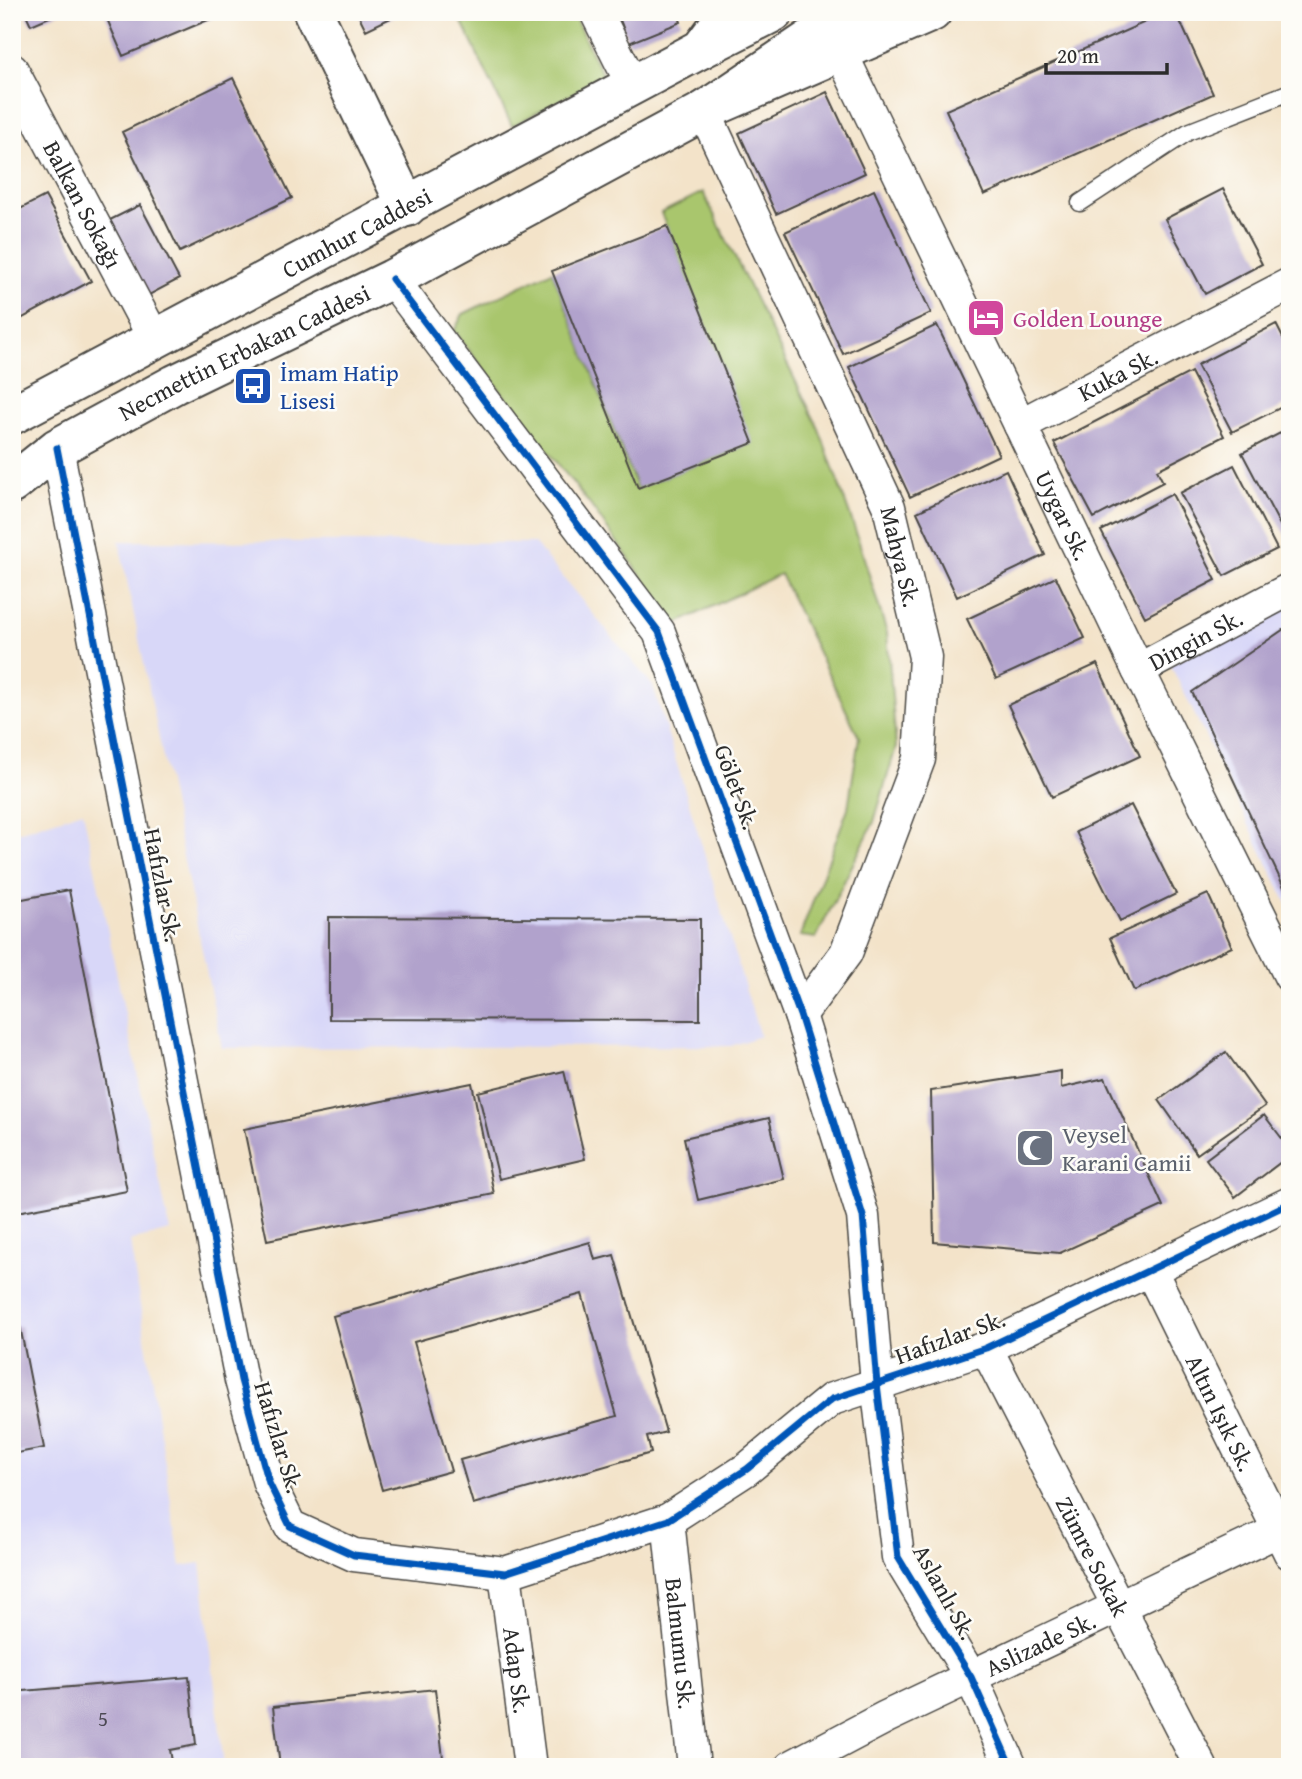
<svg xmlns="http://www.w3.org/2000/svg" width="1302" height="1779" font-family="'Gentium Book Plus',serif">
	<style>
		.built { fill: #d8d7f8 }
		.green { fill: #a9c66d; stroke: #6a784c; stroke-width: 2 }
		.building { fill: #b1a2cc }
		.lines { fill: none; stroke-linecap: round; stroke-linejoin: round }
		.service-casing { stroke: #494743; stroke-width: 19 }
		.minor-casing { stroke: #494743; stroke-width: 35 }
		.tertiary-casing { stroke: #494743; stroke-width: 42 }
		.secondary-casing { stroke: #494743; stroke-width: 42 }
		.trunk-casing { stroke: #494743; stroke-width: 42 }
		.service { stroke: #fff; stroke-width: 16 }
		.minor { stroke: #fff; stroke-width: 32 }
		.tertiary { stroke: #fff; stroke-width: 38 }
		.secondary { stroke: #fff; stroke-width: 38 }
		.trunk { stroke: #fff; stroke-width: 38 }
		.cycleway-casing { stroke: #fdfcf7; stroke-width: 11 }
		.cycleway { stroke: #0057b8; stroke-width: 7 }
		.labels { text-anchor: middle; dominant-baseline: central; stroke-width: 5; stroke-linejoin: round; paint-order: stroke }
		.number-label { font-size: 21px; fill: #4c4953 }
		.street-label { font-size: 24px; fill: #2b2b2b; stroke: #fdfcf7 }
		.hotel-label { font-size: 24px; fill: #b23c85; stroke: #fdfcf7; text-anchor: start }
		.transit-label { font-size: 24px; fill: #164399; stroke: #fdfcf7; text-anchor: start }
		.worship-label { font-size: 24px; fill: #5b616d; stroke: #fdfcf7; text-anchor: start }
	</style>
	<rect width="100%" height="100%" fill="#fdfcf7"/>
	<filter id="ink" filterUnits="userSpaceOnUse"><feTurbulence type="fractalNoise" baseFrequency=".0143" numOctaves="2"/><feDisplacementMap in="SourceGraphic" scale="14" xChannelSelector="R" yChannelSelector="G"/><feConvolveMatrix kernelMatrix="1 2 1 2 8 2 1 2 1" color-interpolation-filters="sRGB"/></filter>
	<filter id="wash" filterUnits="userSpaceOnUse"><feTurbulence type="fractalNoise" baseFrequency=".00686" numOctaves="4" result="noise"/><feDisplacementMap in="SourceGraphic" scale="28" xChannelSelector="R" yChannelSelector="G"/><feGaussianBlur stdDeviation="1.57" result="paint"/><feColorMatrix in="noise" values="0 0 0 0 0 0 0 0 0 0 0 0 0 0 0 0 0 1.4 0 .05"/><feComposite in="paint" operator="in"/></filter>
	<g filter="url(#wash)">
		<rect width="100%" height="100%" fill="#f3e3c9"/>
		<path class="built" d="M119,541L534,543L653,686L760,1036L731,1046L222,1048Z
			M1290,599V909L1170,664Z
			M83,811L170,1231L130,1241L181,1566L201,1563L224,1767H12V834Z"/>
		<path class="green" d="M457,12H572L604,78L512,126Z
			M703,192L819,429L855,529L887,633L896,747L874,822L816,938L800,936L848,808L859,737L780,574L676,624L591,506L454,331L463,314L552,271L637,488L752,443L661,213Z"/>
		<g id="blocks">
			<path class="building" d="M25,12H61L31,25Z
				M104,12H227L123,56Z
				M357,12H403L366,30Z
				M617,12H677L681,22L629,43Z
				M1168,12H1176L1213,94L984,195L946,110Z
				M233,78L292,198L180,252L122,132Z
				M827,92L865,173L776,214L739,133Z
				M1223,189L1262,264L1205,294L1165,219Z
				M874,190L931,313L843,354L785,232Z
				M45,196L91,281L21,319L12,304V213Z
				M140,205L179,279L149,295L110,220Z
				M667,226L753,443L638,488L552,271Z
				M1276,324L1290,352V403L1232,432L1197,365Z
				M937,325L999,455L910,497L849,367Z
				M1191,372L1224,436L1157,470L1163,482L1094,518L1054,443Z
				M1290,428V544L1242,453Z
				M1234,465L1277,549L1224,576L1180,493Z
				M1006,470L1045,555L957,597L917,512Z
				M1172,494L1216,580L1145,617L1101,531Z
				M1056,577L1085,638L996,679L967,619Z
				M1290,625V900L1192,692Z
				M1097,664L1140,756L1052,797L1008,705Z
				M1131,805L1176,894L1120,921L1076,832Z
				M69,890L127,1191L12,1213V901Z
				M1208,894L1232,947L1134,991L1110,938Z
				M329,917L700,919V1020L329,1019Z
				M1226,1052L1265,1106L1197,1154L1159,1100Z
				M564,1071L585,1159L499,1179L478,1092Z
				M1061,1071V1088L1105,1078L1163,1206L1060,1253L934,1242L931,1091Z
				M472,1083L494,1194L267,1240L244,1129Z
				M1264,1115L1290,1149V1155L1235,1197L1206,1159Z
				M769,1118L784,1179L698,1200L684,1138Z
				M590,1242L595,1260L614,1255L666,1432L647,1437L651,1453L473,1504L460,1460L617,1416L582,1294L414,1342L451,1471L382,1490L333,1316Z
				M20,1326L44,1448L12,1454V1327Z
				M189,1677L196,1745L170,1750L173,1767H12V1692Z
				M435,1689L444,1767H280L273,1707Z"/>
		</g>
	</g>
	<g filter="url(#ink)">
		<use href="#blocks" fill-opacity="0" stroke="#494743" stroke-width="2"/>
		<g class="lines">
			<defs>
				<path id="service" d="M1080,203L1188,132L1290,92"/>
				<g id="minor">
					<path d="M596,12L632,84"/>
					<path id="s1" d="M841,53L1138,670L1290,976"/>
					<path id="s2" d="M12,70L154,338"/>
					<path id="s3" d="M704,111L889,507L925,657L919,759L846,953L800,1015"/>
					<path d="M392,279L659,632L800,1015L863,1216L877,1384L898,1557L971,1677L1011,1767"/>
					<path id="s4" d="M1020,425L1290,284"/>
					<path d="M57,448L241,1380L269,1483L290,1526L354,1555L505,1573L668,1520L747,1469L832,1399L986,1348L1290,1203"/>
					<path id="s5" d="M1138,670L1290,589"/>
					<path id="s6" d="M1151,1271L1290,1553"/>
					<path id="s7" d="M986,1348L1201,1767"/>
					<path id="s8" d="M668,1520L694,1767"/>
					<path id="s9" d="M505,1573L530,1767"/>
					<path id="s10" d="M791,1767L886,1717L1290,1525"/>
				</g>
				<path id="tertiary" d="M313,12L407,207"/>
				<g id="secondary">
					<path id="s11" d="M12,415L701,49L721,22"/>
					<path id="s12" d="M12,484L57,448L175,384L392,279L704,111L932,12"/>
				</g>
				<path id="trunk" d="M701,49L774,12
					M704,111L828,27L857,12"/>
			</defs>
			<use href="#service" class="service-casing"/>
			<use href="#minor" class="minor-casing"/>
			<use href="#tertiary" class="tertiary-casing"/>
			<use href="#secondary" class="secondary-casing"/>
			<use href="#trunk" class="trunk-casing"/>
			<use href="#service" class="service"/>
			<use href="#minor" class="minor"/>
			<use href="#tertiary" class="tertiary"/>
			<use href="#secondary" class="secondary"/>
			<use href="#trunk" class="trunk"/>
			<defs>
				<path id="cycleway" d="M392,279L659,632L800,1015L863,1216L877,1384L898,1557L971,1677L1011,1767
					M57,448L241,1380L269,1483L290,1526L354,1555L505,1573L668,1520L747,1469L832,1399L986,1348L1290,1203"/>
			</defs>
			<use href="#cycleway" class="cycleway-casing"/>
			<use href="#cycleway" class="cycleway"/>
		</g>
	</g>
	<defs>
		<symbol id="hotel-square" viewBox="-11 -11 22 22"><rect x="-9" y="-9" width="18" height="18" rx="4" fill="#d1479c" stroke="#fdfcf7"/><path d="M-6-4.5h1.5V1H6V5H4.5V3h-9V5H-6ZM-4 0a1.8 1.8 0 1 1 3.6 0ZM.5 0V-2.5h3Q6-2.5 6 0Z" fill="#fff"/></symbol>
		<symbol id="bus-square" viewBox="-11 -11 22 22"><rect x="-9" y="-9" width="18" height="18" rx="4" fill="#1a4fb4" stroke="#fdfcf7"/><path d="M-5-6H5V4H4V6H2V4H-2V6H-4V4H-5ZM-3.5-4V0h7V-4ZM-3.5 1.2v1.5H-2V1.2ZM2 1.2v1.5H3.5V1.2Z" fill="#fff"/></symbol>
		<symbol id="mosque-square" viewBox="-11 -11 22 22"><rect x="-9" y="-9" width="18" height="18" rx="4" fill="#6b7280" stroke="#fdfcf7"/><path d="M3.5-4.9A6 6 0 1 0 3.5 4.9A5 5 0 1 1 3.5-4.9Z" fill="#fff"/></symbol>
	</defs>
	<g fill-rule="evenodd">
		<use href="#hotel-square" x="964" y="296" width="44" height="44"/>
		<use href="#bus-square" x="231" y="364" width="44" height="44"/>
		<use href="#mosque-square" x="1013" y="1126" width="44" height="44"/>
	</g>
	<g class="labels">
		<g class="number-label">
			<text x="103" y="1718">5</text>
		</g>
		<g class="street-label">
			<text stroke="none"><textPath href="#s2" startOffset="152">Balkan Sokağı</textPath></text>
			<text stroke="none"><textPath href="#s11" startOffset="390">Cumhur Caddesi</textPath></text>
			<text stroke="none"><textPath href="#s12" startOffset="268">Necmettin Erbakan Caddesi</textPath></text>
			<text stroke="none"><textPath href="#s4" startOffset="110">Kuka Sk.</textPath></text>
			<text stroke="none"><textPath href="#s1" startOffset="513">Uygar Sk.</textPath></text>
			<text stroke="none"><textPath href="#s3" startOffset="488">Mahya Sk.</textPath></text>
			<text stroke="none"><textPath href="#s5" startOffset="65">Dingin Sk.</textPath></text>
			<text transform="translate(737 787) rotate(70)">Gölet Sk.</text>
			<text transform="translate(163 885) rotate(79)">Hafızlar Sk.</text>
			<text transform="translate(950 1337) rotate(-20)">Hafızlar Sk.</text>
			<text stroke="none"><textPath href="#s6" startOffset="158">Altın Işık Sk.</textPath></text>
			<text transform="translate(279 1437) rotate(73)">Hafızlar Sk.</text>
			<text stroke="none"><textPath href="#s7" startOffset="234">Zümre Sokak</textPath></text>
			<text transform="translate(945 1592) rotate(61)">Aslanlı Sk.</text>
			<text stroke="none"><textPath href="#s8" startOffset="124">Balmumu Sk.</textPath></text>
			<text stroke="none"><textPath href="#s10" startOffset="278">Aslizade Sk.</textPath></text>
			<text stroke="none"><textPath href="#s9" startOffset="98">Adap Sk.</textPath></text>
		</g>
		<g class="hotel-label">
			<text x="1013" y="318">Golden Lounge</text>
		</g>
		<g class="transit-label">
			<text x="280" y="372">İmam Hatip<tspan x="280" dy="28">Lisesi</tspan></text>
		</g>
		<g class="worship-label">
			<text x="1062" y="1134">Veysel<tspan x="1062" dy="28">Karani Camii</tspan></text>
		</g>
	</g>
	<rect width="1302" height="1779" fill="none" stroke="#fdfcf7" stroke-width="42"/>
	<path d="M1046 63v10h121v-10" fill="none" stroke="#2b2b2b" stroke-width="3.5"/>
	<text x="1057" y="63" font-size="21" fill="#2b2b2b" stroke="#fdfcf7" stroke-width="5" paint-order="stroke">20 m</text>
</svg>
